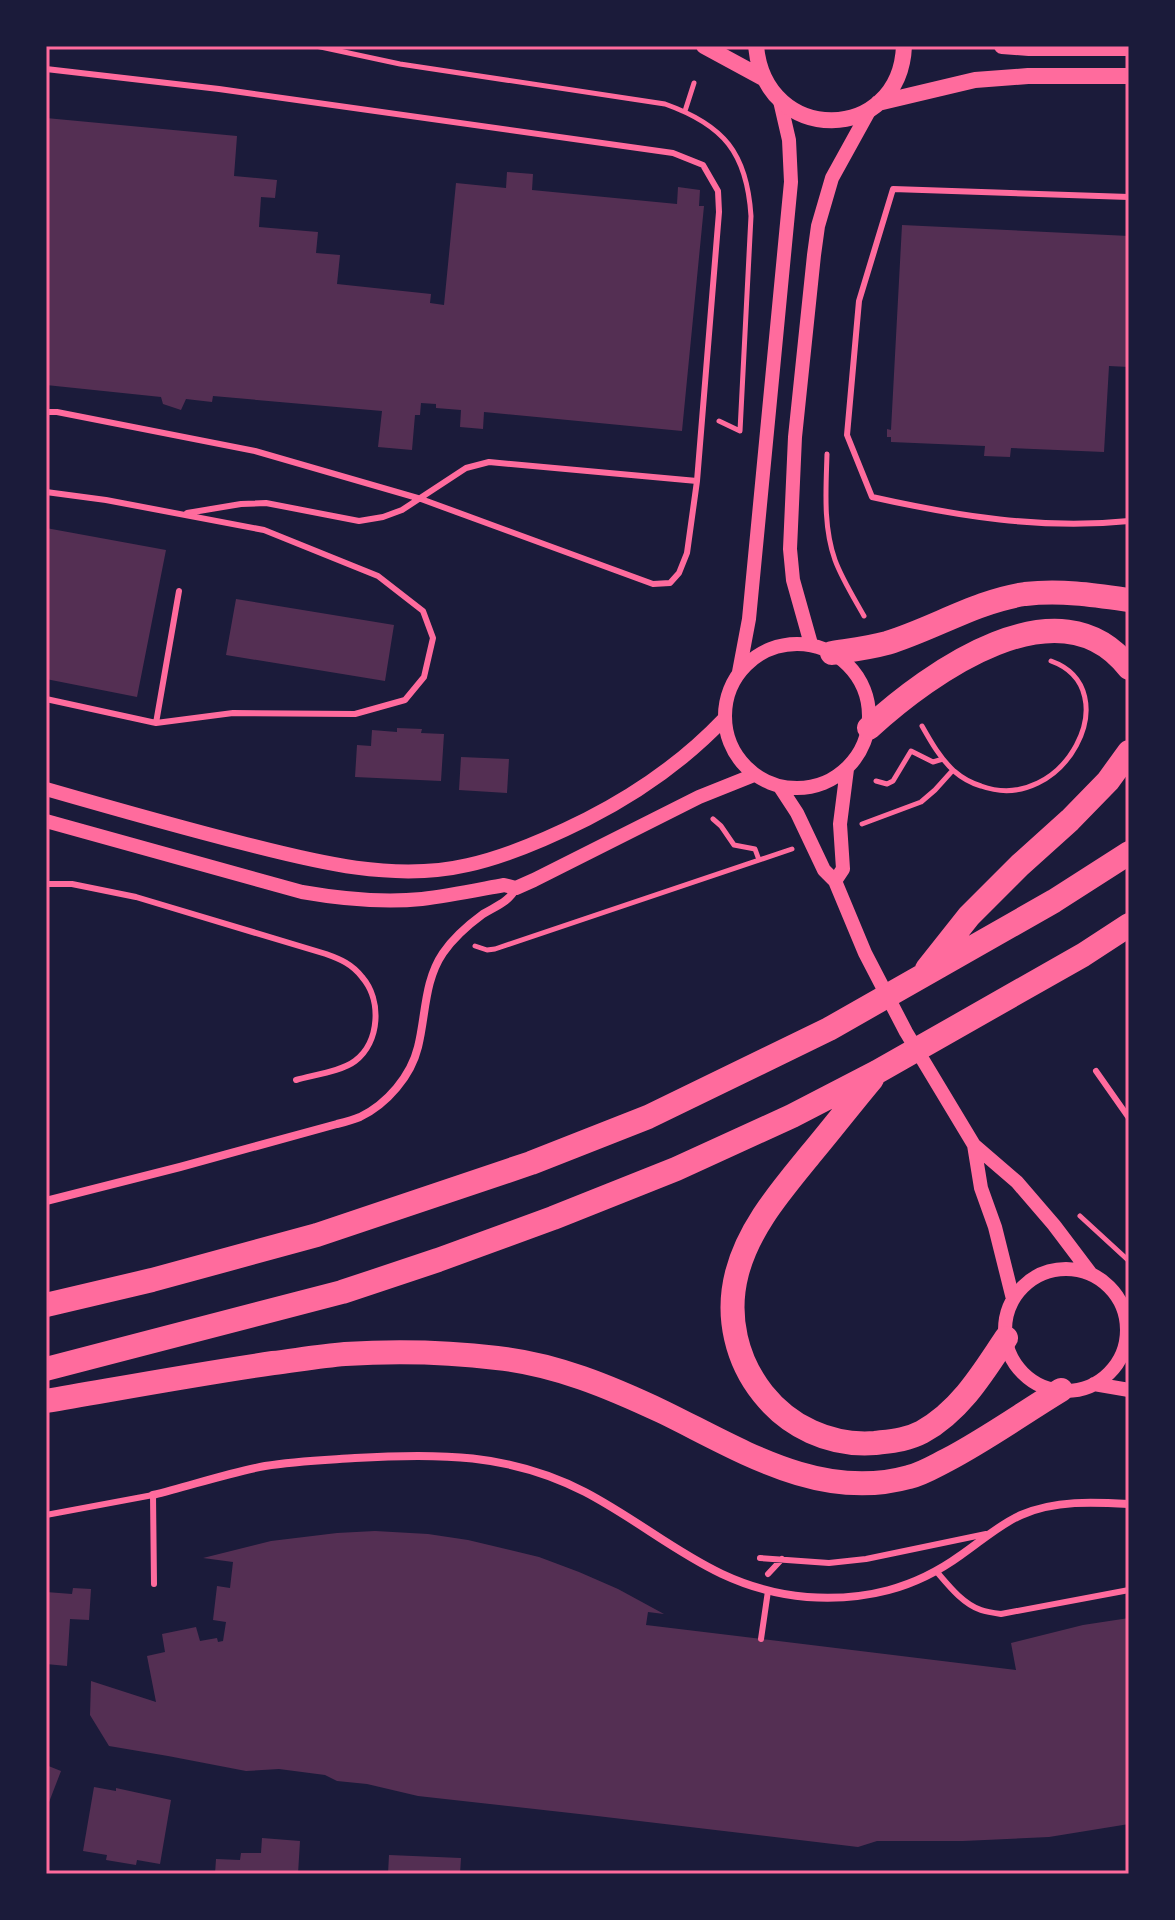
<svg xmlns="http://www.w3.org/2000/svg" width="1175" height="1920" font-family="Spectral,serif">
	<style>
		.building { fill: #542f53 }
		.lines { fill: none; stroke-linecap: round; stroke-linejoin: round }
		.path { stroke: #ff6b9d; stroke-width: 5 }
		.service { stroke: #ff6b9d; stroke-width: 6 }
		.minor { stroke: #ff6b9d; stroke-width: 8 }
		.tertiary { stroke: #ff6b9d; stroke-width: 14 }
		.secondary { stroke: #ff6b9d; stroke-width: 16 }
		.motorway { stroke: #ff6b9d; stroke-width: 24 }
		.neatline { fill: none; stroke: #ff6b9d; stroke-width: 3 }
	</style>
	<rect width="100%" height="100%" fill="#1b1b3a"/>
	<path class="building" d="M46,118L237,136L234,176L277,180L275,198L261,197L259,227L318,232L316,253L340,255L337,284L431,294L430,303L444,305L456,183L506,188L507,172L533,174L532,190L677,204L678,187L700,190L699,206H704L682,431L484,412L483,429L460,427L461,410L436,408V404L421,403L420,415H415L412,450L378,447L382,411L213,396L212,402L186,399L181,410L163,404L161,397L46,385Z
		M902,225L1129,236V367L1109,366L1104,452L1011,448L1010,457L984,456L985,446L891,442V437H887V429L891,430Z
		M46,528L166,550L137,697L46,679Z
		M236,599L394,625L385,681L226,655Z
		M397,728L422,729L421,733L444,734L441,781L355,777L357,745L371,746L372,730L397,732Z
		M461,757L509,759L507,793L459,790Z
		M375,1531L428,1534L468,1540L539,1557L579,1572L618,1589L664,1614L648,1612L646,1625L1016,1670L1011,1643L1083,1625L1129,1618V1824L1049,1837L963,1841H877L858,1847L597,1816L418,1796L367,1784L337,1781L325,1775L279,1769L246,1771L168,1756L109,1746L90,1715L91,1681L156,1702L147,1656L165,1652L162,1634L196,1627L200,1641L217,1638L218,1642L223,1641L226,1622L213,1620L217,1586L230,1588L233,1562L203,1558L271,1541L337,1533Z
		M73,1588L91,1589L89,1620L70,1619L67,1666L46,1664V1592L72,1594Z
		M46,1765L61,1771L46,1810Z
		M94,1787L116,1791V1788L171,1800L160,1864L137,1860L136,1865L106,1860L107,1855L83,1851Z
		M262,1838L300,1841L298,1874H215L216,1859L240,1860L241,1853H261Z
		M389,1855L461,1858L460,1874H388Z"/>
	<g class="lines">
		<path class="path" d="M316,46L400,64L665,104C724,125 747,153 751,216L740,431L719,421
			M685,111L694,83
			M827,454C826,489 823,526 835,560C842,579 854,598 864,616
			M922,726C931,742 940,758 954,771C962,778 971,783 981,786C1064,816 1129,689 1051,661
			M876,781L887,784L893,781L911,751L933,762L943,759
			M713,819L721,826L734,845L755,849L759,860
			M862,824L921,802L935,790L953,770
			M475,946L487,950L495,949L792,849
			M1080,1216L1129,1261"/>
		<path class="service" d="M46,69L219,89L673,153L703,165L718,191L719,212L697,481L687,553L679,573L670,583L653,584L421,499L255,451L57,412H46
			M1129,197L893,189L859,301L847,435L872,497C957,516 1042,530 1129,521
			M46,492L106,500L264,530L378,576L423,611L433,638L424,677L405,700L355,714L233,713L156,723
			M187,513L241,504L266,503L359,521L383,517L402,510L466,468L489,462L697,481
			M46,699L156,723L179,591
			M46,884H72L136,897L326,954C340,959 352,964 362,977C382,1000 380,1042 355,1061C342,1071 313,1075 296,1080
			M1096,1071L1129,1118
			M46,1515L153,1495L154,1584
			M760,1558L829,1563L866,1559L986,1534
			M937,1572C949,1586 963,1604 981,1610C987,1612 994,1613 1001,1614L1129,1590
			M768,1574L782,1559
			M761,1639L768,1591"/>
		<path class="minor" d="M46,1201L180,1167L337,1124C345,1122 353,1120 360,1117C387,1104 411,1076 418,1047C426,1015 424,981 443,953C454,937 468,925 483,914C496,906 509,902 516,888
			M153,1495C190,1486 227,1473 265,1466C294,1461 325,1460 355,1458C437,1453 510,1453 585,1492C663,1533 713,1589 807,1597C865,1601 914,1589 961,1555C980,1542 1000,1524 1021,1515C1055,1500 1094,1502 1129,1504"/>
		<path class="tertiary" d="M725 716a72 72 0 1 1 144 0a72 72 0 1 1-144 0Z
			M811,644L793,580L790,549L795,437L814,255L818,226L832,178L869,111
			M739,672L749,619L791,182L789,140L780,101
			M780,787L797,813L824,870L835,881L865,953L906,1032L974,1145L1017,1182L1054,1225L1091,1274
			M46,789C112,808 179,827 246,844C316,862 395,882 468,865C509,856 549,838 587,819C638,793 685,760 724,719
			M46,821L302,892C342,899 382,903 422,899C449,896 477,890 504,885L516,888L534,880L699,797L754,775
			M835,881L843,869L840,824L847,769
			M974,1145L981,1188L995,1227L1013,1299
			M1005 1330a61 61 0 1 1 122 0a61 61 0 1 1-122 0Z
			M1094,1384L1129,1390"/>
		<path class="secondary" d="M704,46L763,78
			M756,46C765,146 900,144 904,46
			M1002,46L1029,48H1129
			M878,103L975,80L1028,76H1129"/>
		<path class="motorway" d="M832,653C851,650 869,648 887,643C933,629 977,601 1025,594C1061,590 1094,595 1129,600
			M869,728C929,673 1060,578 1129,668
			M927,969L969,916L1020,865L1070,820L1108,781L1129,752
			M872,1079C851,1104 831,1130 810,1155C781,1191 749,1227 737,1273C714,1361 783,1450 875,1443C891,1441 907,1440 922,1432C960,1411 983,1373 1006,1338
			M46,1305L152,1280L317,1235L531,1163L648,1117L829,1029L1054,901L1129,853
			M46,1369L342,1292L438,1260L553,1218L676,1169L792,1116L877,1072L1083,955L1129,925
			M46,1401C122,1388 197,1374 273,1363C297,1360 321,1356 345,1354C395,1351 447,1352 497,1358C555,1364 610,1387 663,1412C739,1449 820,1502 909,1477C922,1474 935,1466 947,1460C987,1439 1023,1413 1061,1390"/>
	</g>
	<rect width="1175" height="1920" fill="none" stroke="#1b1b3a" stroke-width="96"/>
	<rect x="48" y="48" width="1079" height="1824" class="neatline"/>
</svg>
